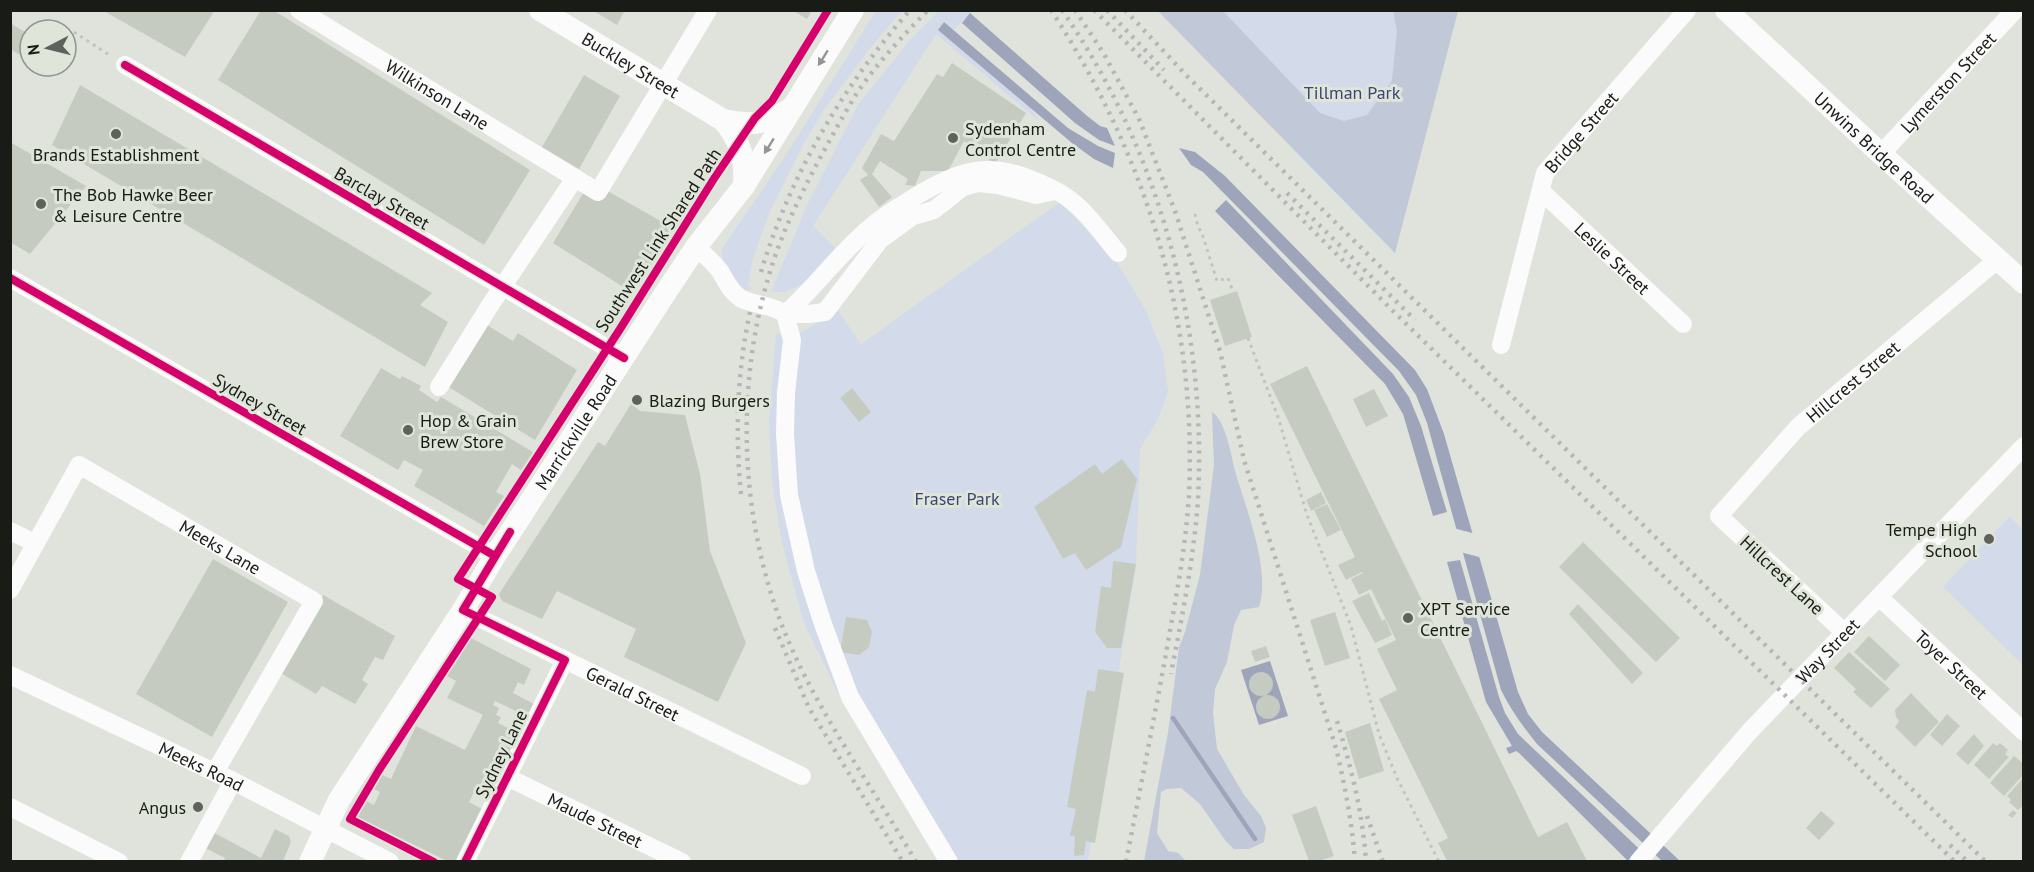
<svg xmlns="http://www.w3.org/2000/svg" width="2034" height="872" font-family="'PT Sans',sans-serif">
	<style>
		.green { fill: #d3dae9 }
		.forest { fill: #c1c8d7 }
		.water { fill: #9ea5ba }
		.pier { fill: #dfe3dc }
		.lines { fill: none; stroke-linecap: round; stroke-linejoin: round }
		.stream { stroke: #9ea5ba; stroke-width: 4.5 }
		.building { fill: #c6cbc1 }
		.path { stroke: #c1c3c0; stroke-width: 3; stroke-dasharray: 3 4.5; stroke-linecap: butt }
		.minor { stroke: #fafbfa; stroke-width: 18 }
		.major { stroke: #fafbfa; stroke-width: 22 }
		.rail { stroke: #b5b6b5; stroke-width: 4.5; stroke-dasharray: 3 6; stroke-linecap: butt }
		.cycleway-casing { stroke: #dfe6d9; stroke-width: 11 }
		.cycleway { stroke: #d6006c; stroke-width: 8 }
		.oneway { fill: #959694 }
		.poi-dot { fill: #5e615c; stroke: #dfe6d9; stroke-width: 2 }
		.labels { text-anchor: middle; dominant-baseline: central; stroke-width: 6; stroke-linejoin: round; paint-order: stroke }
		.street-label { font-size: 18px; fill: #191b17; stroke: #dfe6d9 }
		.park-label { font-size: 18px; fill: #3c4575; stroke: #dfe6d9 }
		.poi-label { font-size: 18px; fill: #191b17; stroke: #dfe6d9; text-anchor: start }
	</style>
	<rect width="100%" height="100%" fill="#dfe3dc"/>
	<path class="green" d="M876,11H902L871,47L823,111L802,147L769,213L752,262L748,286L752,288L748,291C736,286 719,262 722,249L786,155Z
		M939,11H974L953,30L944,22L938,30L1030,106L1039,121L936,34L813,226L836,249L808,282L784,292H771L808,203L858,105L909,41Z
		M1158,11H1458L1395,253Z
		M1060,202L1115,259L1146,311L1163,353L1168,392L1158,419L1140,449L1136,564L1088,861H949L838,693L804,623L782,543L772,482L769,422L776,334L800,333L838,311L861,344Z
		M2010,516L2023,530V665L1943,587Z"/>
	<path class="forest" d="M1158,11H1223L1320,113L1344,121L1367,115L1392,81L1397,30L1393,11H1458L1395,253Z
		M1212,412C1226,421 1231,455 1235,471C1246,509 1271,569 1259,607L1241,610L1234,625L1227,662L1215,689L1213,713L1217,749L1244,795L1261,816L1266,828L1264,842L1249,849H1234L1225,840L1200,804L1181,788L1167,789L1161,792L1157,833L1168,851L1178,853L1186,861H1144L1168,733L1179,647L1185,632L1200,575L1214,465Z"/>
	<path class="water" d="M970,13L1086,115L1100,126L1107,128L1115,146L1099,140L1075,123L962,23Z
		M944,22L1068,128L1098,146L1115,153L1113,168L1094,159L1072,143L938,30Z
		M1179,148L1195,152L1225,176L1415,370L1427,389L1444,434L1518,692L1528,714L1542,732L1680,861H1662L1537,744C1523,727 1511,710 1501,690L1427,423L1416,395L1399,371L1203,172L1191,165Z
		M1226,200L1393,374L1409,397L1421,426L1447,512L1433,516L1403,414L1385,384L1215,211Z
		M1460,560L1499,697L1505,713L1518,734L1652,861H1628L1519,753L1516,751L1509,754L1506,748L1512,746L1486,702L1447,562Z
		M1270,661L1288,716L1259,725L1241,670Z"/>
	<path class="pier" d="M1453,528L1476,534L1483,558L1460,552Z"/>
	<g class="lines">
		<path class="stream" d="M1173,718L1255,839"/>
	</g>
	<path class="building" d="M102,10H215L185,57Z
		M261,10H273L530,170L484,245L218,80Z
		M592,10H625L617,25Z
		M792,10H812L807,19Z
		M10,23L30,35V61L10,49Z
		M952,63L1026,113L995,164L964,141L948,171H921L915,186L905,185L908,179L880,161L872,174L892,197L879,207L860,180L868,175L862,168L881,134L894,141L937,74L943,77Z
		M584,75L620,96L579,169L542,147Z
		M80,85L432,293L420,305L448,322L425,367L52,145Z
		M10,142L86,186L30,254L10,242Z
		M604,189L675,229L633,293L553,243L584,192Z
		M1237,291L1252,337L1225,346L1210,300Z
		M482,322L513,341L518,333L577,370L535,440L442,383Z
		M1307,366L1538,837L1567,822L1587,861H1447L1438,843L1448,838L1379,699L1397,690L1377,649L1396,640L1371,589L1359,595L1351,579L1363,573L1362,572L1346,580L1338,565L1355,557L1270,384Z
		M381,368L400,379L402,376L421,386L419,390L437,402L441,397L533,452L521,470L512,464L496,492L504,496L484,526L414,486L423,470L404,460L398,470L340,436Z
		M852,388L871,412L859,422L840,398Z
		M1374,389L1388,416L1366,427L1353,399Z
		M631,404L640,411L685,415L700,474L710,551L746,643L718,702L624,657L636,629L557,591L542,619L502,601L499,594L598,442L605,446Z
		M1122,459L1137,479L1121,547L1086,570L1075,553L1063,559L1034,507L1095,464L1102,474Z
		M1321,492L1326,503L1311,511L1306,500Z
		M1327,504L1341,530L1327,537L1314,510Z
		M1583,542L1680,638L1656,662L1559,567Z
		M213,559L288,602L212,737L136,694Z
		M1113,561L1136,564L1121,648H1107L1095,632L1101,586L1111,588Z
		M1369,593L1382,621L1385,619L1392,635L1375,643L1352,601Z
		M323,595L395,636L383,660L375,657L362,680L368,684L355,704L322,686L316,694L279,672Z
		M1578,604L1643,673L1632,684L1569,614Z
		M1335,612L1350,658L1325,666L1310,620Z
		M846,617L867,620L872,632L869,647L859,655L840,652Z
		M1869,636L1900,665L1885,681L1854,652Z
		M471,638L531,669L524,685L518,682L513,693L534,704L528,717L495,701L493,705L499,708L496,715L501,717L498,723L518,733L489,797L475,790L469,802L482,809L457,861H447L358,817L366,801L374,805L380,792L374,789L382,775L391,779L416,726L465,750L483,715L447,698L456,681L447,676Z
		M1266,646L1270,657L1255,662L1251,651Z
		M1849,652L1890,689L1871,708L1853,692L1856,689L1834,668Z
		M1098,669L1124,673L1095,843L1086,841L1084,855L1074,856L1075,836H1070L1076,809L1067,807L1087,690L1095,692Z
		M1249 684a12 12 0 1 1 24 0a12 12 0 1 1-24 0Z
		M1911,693L1939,722L1915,747L1895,727L1899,721L1896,717L1895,710Z
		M1256 707a12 12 0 1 1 24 0a12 12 0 1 1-24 0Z
		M1947,714L1960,726L1942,746L1930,735Z
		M1370,723L1384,771L1359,779L1345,732Z
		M1974,734L1984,746L1968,765L1956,754Z
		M1993,743L1997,746L2000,743L2008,750L2005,754L2009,757L1989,779L1974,765Z
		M2014,756L2024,764V774L2004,796L1990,783Z
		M2024,777V805L2018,810L2009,802L2011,800L2007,796Z
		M1316,806L1334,856L1319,861H1309L1292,815Z
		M2013,810L2017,813L2012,818L2008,815Z
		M1821,811L1835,823L1819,840L1806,828Z
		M275,829L289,836L291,842L283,861H224L225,858L203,847L211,831L261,858Z"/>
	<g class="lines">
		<path class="path" d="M74,32L111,56
			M1195,214L1198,227L1202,233L1217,281L1228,278L1233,292
			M1248,338L1278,417L1307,515L1351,626L1379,734L1397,778L1439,862"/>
		<g class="minor">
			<path id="s1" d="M299,10L598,192L708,10"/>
			<path d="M125,65L624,358"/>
			<path id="s2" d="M1881,154L2015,10"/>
			<path id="s3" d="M1541,191L1683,324"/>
			<path d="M696,247C704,254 713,262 720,271C726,281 730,291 740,298C755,306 771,304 785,314C816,287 840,252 872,226C884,215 899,207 913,198C955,172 985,160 1033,180C1045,185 1059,191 1069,199C1088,213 1103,235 1118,253"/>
			<path d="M10,278L495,556"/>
			<path id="s4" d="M1501,345L1545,173L1687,10"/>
			<path d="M439,387L489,307L575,178"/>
			<path d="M10,531L35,543"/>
			<path id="s5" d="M10,590L79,465L314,601L215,772"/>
			<path id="s6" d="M1879,597L2024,732"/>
			<path id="s7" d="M463,610L802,776"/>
			<path id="s8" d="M1845,633L1719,516L1798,427L1997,260"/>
			<path id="s9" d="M10,675L233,781L390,862"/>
			<path id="s10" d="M507,777L682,862"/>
			<path d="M10,807L119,862"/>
			<path d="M189,862L233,781"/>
			<path d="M465,862L565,660"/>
			<path d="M949,862L850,697L823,624L806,571L789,495L785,434L786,393L792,340L785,314H809L825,312L880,240L913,216L934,210L963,187L978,183L998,185L1036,195L1054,191"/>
			<path id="s11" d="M1638,862L1749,732L2024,446"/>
		</g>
		<g class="major">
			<path id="s12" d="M540,10L723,120C750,127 770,123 793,107"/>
			<path id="s13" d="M1726,10L1881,154L2024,283"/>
			<path d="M723,120C740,140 746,160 744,186"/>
			<path id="s14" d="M310,862L339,800L463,610L495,556L666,292L696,247L744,186L853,10"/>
		</g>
		<path class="rail" d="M1051,10C1147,157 1197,320 1189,495C1186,546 1176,597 1167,648C1154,719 1140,790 1126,862
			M1062,10C1160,151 1207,329 1198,499C1194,558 1182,616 1171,674
			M1075,10L1104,54L1139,119L1175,211L1220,351L1244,460L1336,748C1345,786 1352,822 1355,862
			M1094,10L1392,310L1955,862
			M1107,10L1164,70
			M1125,10L1188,77L1408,294L1986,862
			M1287,193L1415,320
			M761,272C791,173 842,88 910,10
			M741,494C735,434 737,372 750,312
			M775,628L809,708L903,862
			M1337,721C1351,767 1363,813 1366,862
			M1367,816L1383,862
			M1950,845L1968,862
			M916,862C871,784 816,711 783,628C740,517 735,389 769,275C781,234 800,196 820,158C832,136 844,114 857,93C877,63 903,36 928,10"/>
		<defs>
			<path id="cycleway" d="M125,65L624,358
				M10,278L495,556
				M434,862L350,819L379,770L492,597L458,579L620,329L715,177L755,118L772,101L828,10
				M465,862L565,660L463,610L510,532"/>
		</defs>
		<use href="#cycleway" class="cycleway-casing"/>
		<use href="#cycleway" class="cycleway"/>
	</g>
	<defs><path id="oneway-solid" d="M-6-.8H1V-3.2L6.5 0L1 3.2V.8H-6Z" transform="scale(1.5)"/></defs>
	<g class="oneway">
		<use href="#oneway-solid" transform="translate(823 58) rotate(122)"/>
		<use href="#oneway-solid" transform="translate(769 146) rotate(122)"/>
	</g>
	<g class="poi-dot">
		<circle cx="116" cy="134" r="6"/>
		<circle cx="953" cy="138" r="6"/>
		<circle cx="41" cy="204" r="6"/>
		<circle cx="637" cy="400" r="6"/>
		<circle cx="408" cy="430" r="6"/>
		<circle cx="1989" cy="539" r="6"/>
		<circle cx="1408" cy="618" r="6"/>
		<circle cx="198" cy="807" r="6"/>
	</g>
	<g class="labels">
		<g class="street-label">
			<text stroke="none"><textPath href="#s12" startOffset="106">Buckley Street</textPath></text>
			<text stroke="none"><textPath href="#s2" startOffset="98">Lymerston Street</textPath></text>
			<text stroke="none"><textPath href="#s1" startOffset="162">Wilkinson Lane</textPath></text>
			<text stroke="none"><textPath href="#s4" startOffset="232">Bridge Street</textPath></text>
			<text stroke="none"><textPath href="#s13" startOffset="202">Unwins Bridge Road</textPath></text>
			<text transform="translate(382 198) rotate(30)">Barclay Street</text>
			<text transform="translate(658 240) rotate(-57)">Southwest Link Shared Path</text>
			<text stroke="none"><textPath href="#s3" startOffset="98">Leslie Street</textPath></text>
			<text stroke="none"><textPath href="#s8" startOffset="362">Hillcrest Street</textPath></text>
			<text transform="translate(260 404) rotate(30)">Sydney Street</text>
			<text stroke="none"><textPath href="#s14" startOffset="506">Marrickville Road</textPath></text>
			<text stroke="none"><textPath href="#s5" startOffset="306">Meeks Lane</textPath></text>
			<text transform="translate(1782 575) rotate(43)">Hillcrest Lane</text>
			<text stroke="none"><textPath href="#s11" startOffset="284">Way Street</textPath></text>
			<text stroke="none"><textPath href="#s6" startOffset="99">Toyer Street</textPath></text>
			<text stroke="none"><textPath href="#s7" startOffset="189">Gerald Street</textPath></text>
			<text transform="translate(501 754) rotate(-64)">Sydney Lane</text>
			<text stroke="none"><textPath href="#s9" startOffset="212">Meeks Road</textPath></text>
			<text stroke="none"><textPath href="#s10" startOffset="98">Maude Street</textPath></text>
		</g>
		<g class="park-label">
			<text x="1352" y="92">Tillman Park</text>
			<text x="957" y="498">Fraser Park</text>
		</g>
		<g class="poi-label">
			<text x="965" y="128">Sydenham<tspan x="965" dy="21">Control Centre</tspan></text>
			<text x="116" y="154" text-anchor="middle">Brands Establishment</text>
			<text x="53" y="194">The Bob Hawke Beer<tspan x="53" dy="21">&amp; Leisure Centre</tspan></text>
			<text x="649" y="400">Blazing Burgers</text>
			<text x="420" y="420">Hop &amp; Grain<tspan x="420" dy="21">Brew Store</tspan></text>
			<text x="1977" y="529" text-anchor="end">Tempe High<tspan x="1977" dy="21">School</tspan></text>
			<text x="1420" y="608">XPT Service<tspan x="1420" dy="21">Centre</tspan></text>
			<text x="186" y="807" text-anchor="end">Angus</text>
		</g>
	</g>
	<rect width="2034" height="872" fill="none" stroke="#191b17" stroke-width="24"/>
	<g transform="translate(48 48) rotate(263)"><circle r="28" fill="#dfe6d9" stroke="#90958b" stroke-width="1.5"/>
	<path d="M0-4.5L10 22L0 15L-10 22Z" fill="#5e615c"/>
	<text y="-9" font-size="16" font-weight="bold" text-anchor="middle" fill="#191b17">N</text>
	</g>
</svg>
